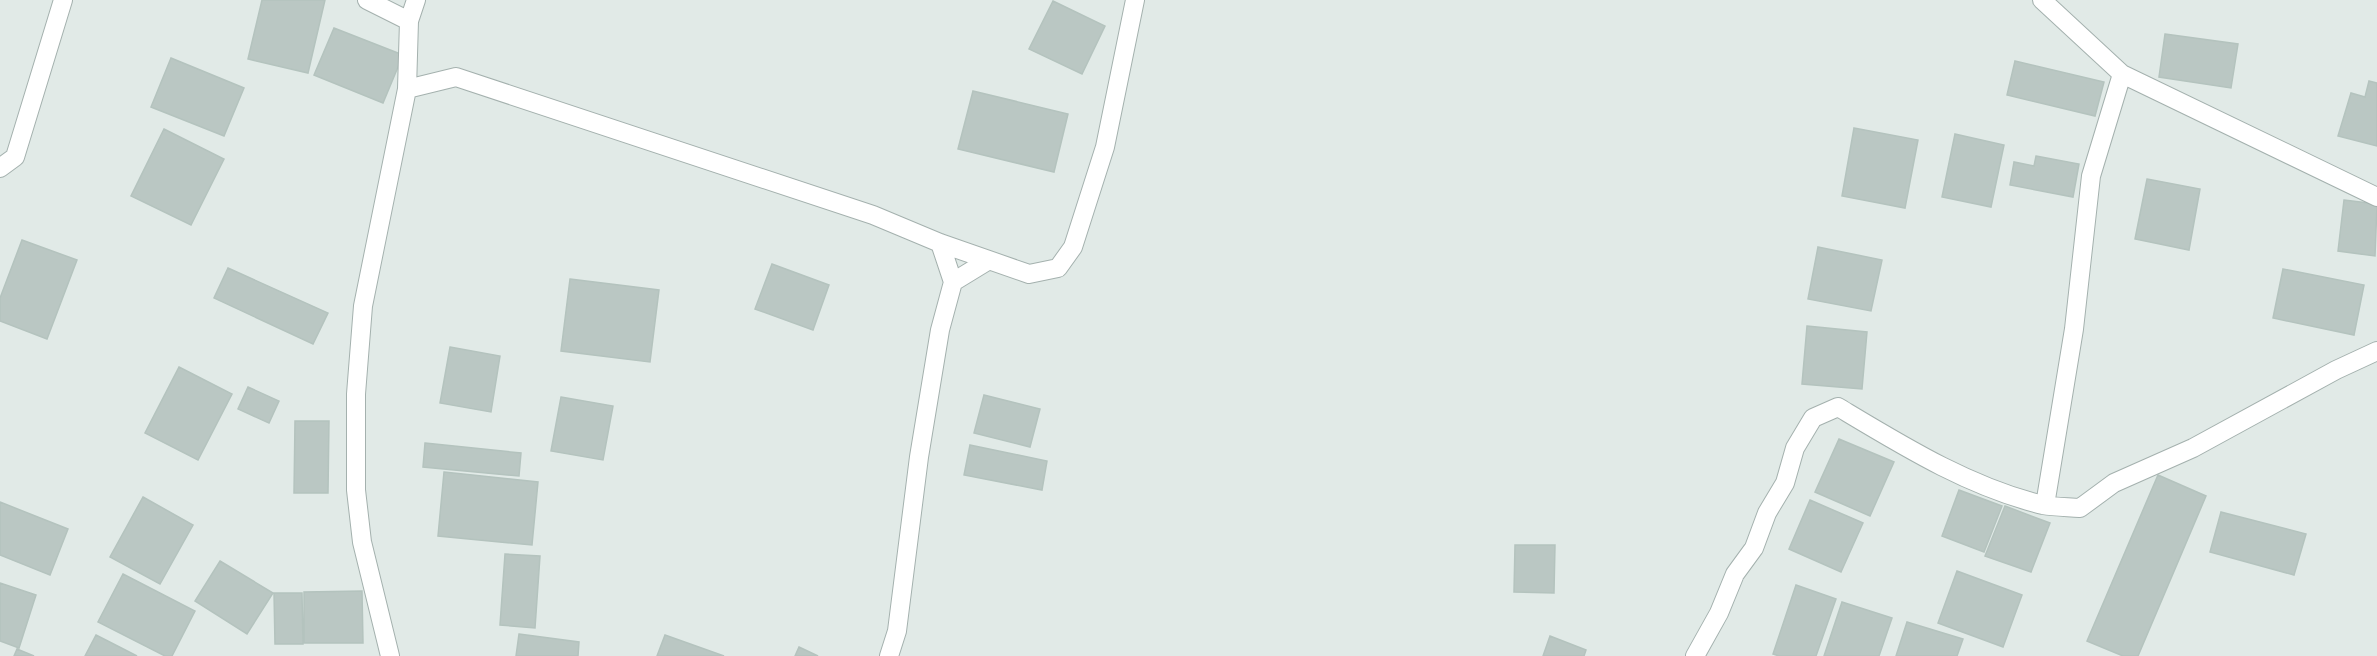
<svg xmlns="http://www.w3.org/2000/svg" width="2377" height="656" font-family="'Titillium Web',sans-serif">
	<style>
		.building { fill: #bac7c3; stroke: #b4c3be; stroke-width: 1.5 }
		.lines { fill: none; stroke-linecap: round; stroke-linejoin: round }
		.minor-casing { stroke: #a4b1ae; stroke-width: 20 }
		.minor { stroke: #fff; stroke-width: 18 }
	</style>
	<rect width="100%" height="100%" fill="#e1eae7"/>
	<path class="building" d="M262,0H325L308,73L248,59Z
		M1053,1L1105,26L1082,74L1029,49Z
		M334,28L403,55L383,103L314,75Z
		M2165,34L2238,44L2231,88L2159,77Z
		M171,58L244,88L224,136L151,107Z
		M2015,61L2104,82L2095,116L2007,95Z
		M2369,81L2377,83V146L2338,136L2351,93L2365,97Z
		M973,91L1068,114L1054,172L958,149Z
		M1854,128L1918,140L1905,208L1842,196Z
		M164,129L224,159L191,225L131,196Z
		M1955,134L2004,145L1991,207L1942,197Z
		M2036,156L2079,164L2073,197L2010,185L2014,162L2034,166Z
		M2147,179L2200,189L2189,250L2135,239Z
		M2344,200L2377,204L2375,256L2338,251Z
		M22,240L77,260L47,339L0,321V298Z
		M1818,247L1882,260L1871,311L1808,299Z
		M772,264L829,285L813,330L755,309Z
		M228,268L328,313L313,344L214,298Z
		M2283,269L2364,285L2354,335L2273,318Z
		M570,279L659,290L650,362L561,351Z
		M1807,326L1867,332L1862,389L1802,384Z
		M450,347L500,356L491,412L440,403Z
		M179,367L232,394L198,460L145,433Z
		M248,387L279,401L269,423L238,409Z
		M984,395L1040,409L1030,447L974,433Z
		M561,397L613,406L603,460L551,451Z
		M295,421H329L328,493H294Z
		M1839,439L1894,462L1870,516L1815,492Z
		M425,443L521,453L519,476L423,467Z
		M970,445L1047,461L1042,490L964,475Z
		M444,472L538,482L532,545L438,536Z
		M2158,475L2206,496L2138,656H2123L2087,641Z
		M1959,490L2002,506L1984,552L1942,536Z
		M143,497L193,525L160,584L110,557Z
		M1810,500L1863,523L1841,572L1789,549Z
		M0,502L68,529L50,575L0,555Z
		M2005,506L2050,523L2031,572L1985,556Z
		M2221,512L2306,534L2294,575L2210,552Z
		M1515,545H1555L1554,593L1514,592Z
		M505,554L540,556L535,628L500,625Z
		M220,561L273,593L247,634L195,601Z
		M1957,571L2022,595L2003,647L1938,623Z
		M123,574L195,611L172,656H165L98,622Z
		M0,583L36,595L19,648L0,641Z
		M1796,585L1836,599L1816,656H1779L1773,654Z
		M362,591L363,643H304V592Z
		M274,593H302L303,644H275Z
		M1842,602L1892,618L1879,656H1824Z
		M1907,622L1963,639L1957,656H1896Z
		M519,634L579,642L578,656H516Z
		M96,635L137,656H85Z
		M665,635L724,656H657Z
		M1550,636L1586,650L1584,656H1543Z
		M799,647L818,656H795Z
		M17,649L34,656H14Z"/>
	<g class="lines">
		<defs>
			<path id="minor" d="M367,0L409,21
				M2042,0L2122,74L2377,197
				M407,89L456,77L873,215L940,243L1029,274L1058,268L1073,247L1105,147L1135,0
				M0,168L15,157L63,0
				M953,282L989,260
				M2045,505L2074,329L2091,176L2122,74
				M390,656L362,542L356,490V394L363,306L407,89L409,21L416,0
				M889,656L897,631L919,457L940,330L953,282L940,243
				M1695,656L1719,613L1735,574L1754,548L1767,513L1785,483L1795,448L1813,418L1838,407C1903,446 1969,487 2043,505C2055,507 2068,507 2080,508L2114,483L2193,448L2336,370L2377,351"/>
		</defs>
		<use href="#minor" class="minor-casing"/>
		<use href="#minor" class="minor"/>
	</g>
</svg>
